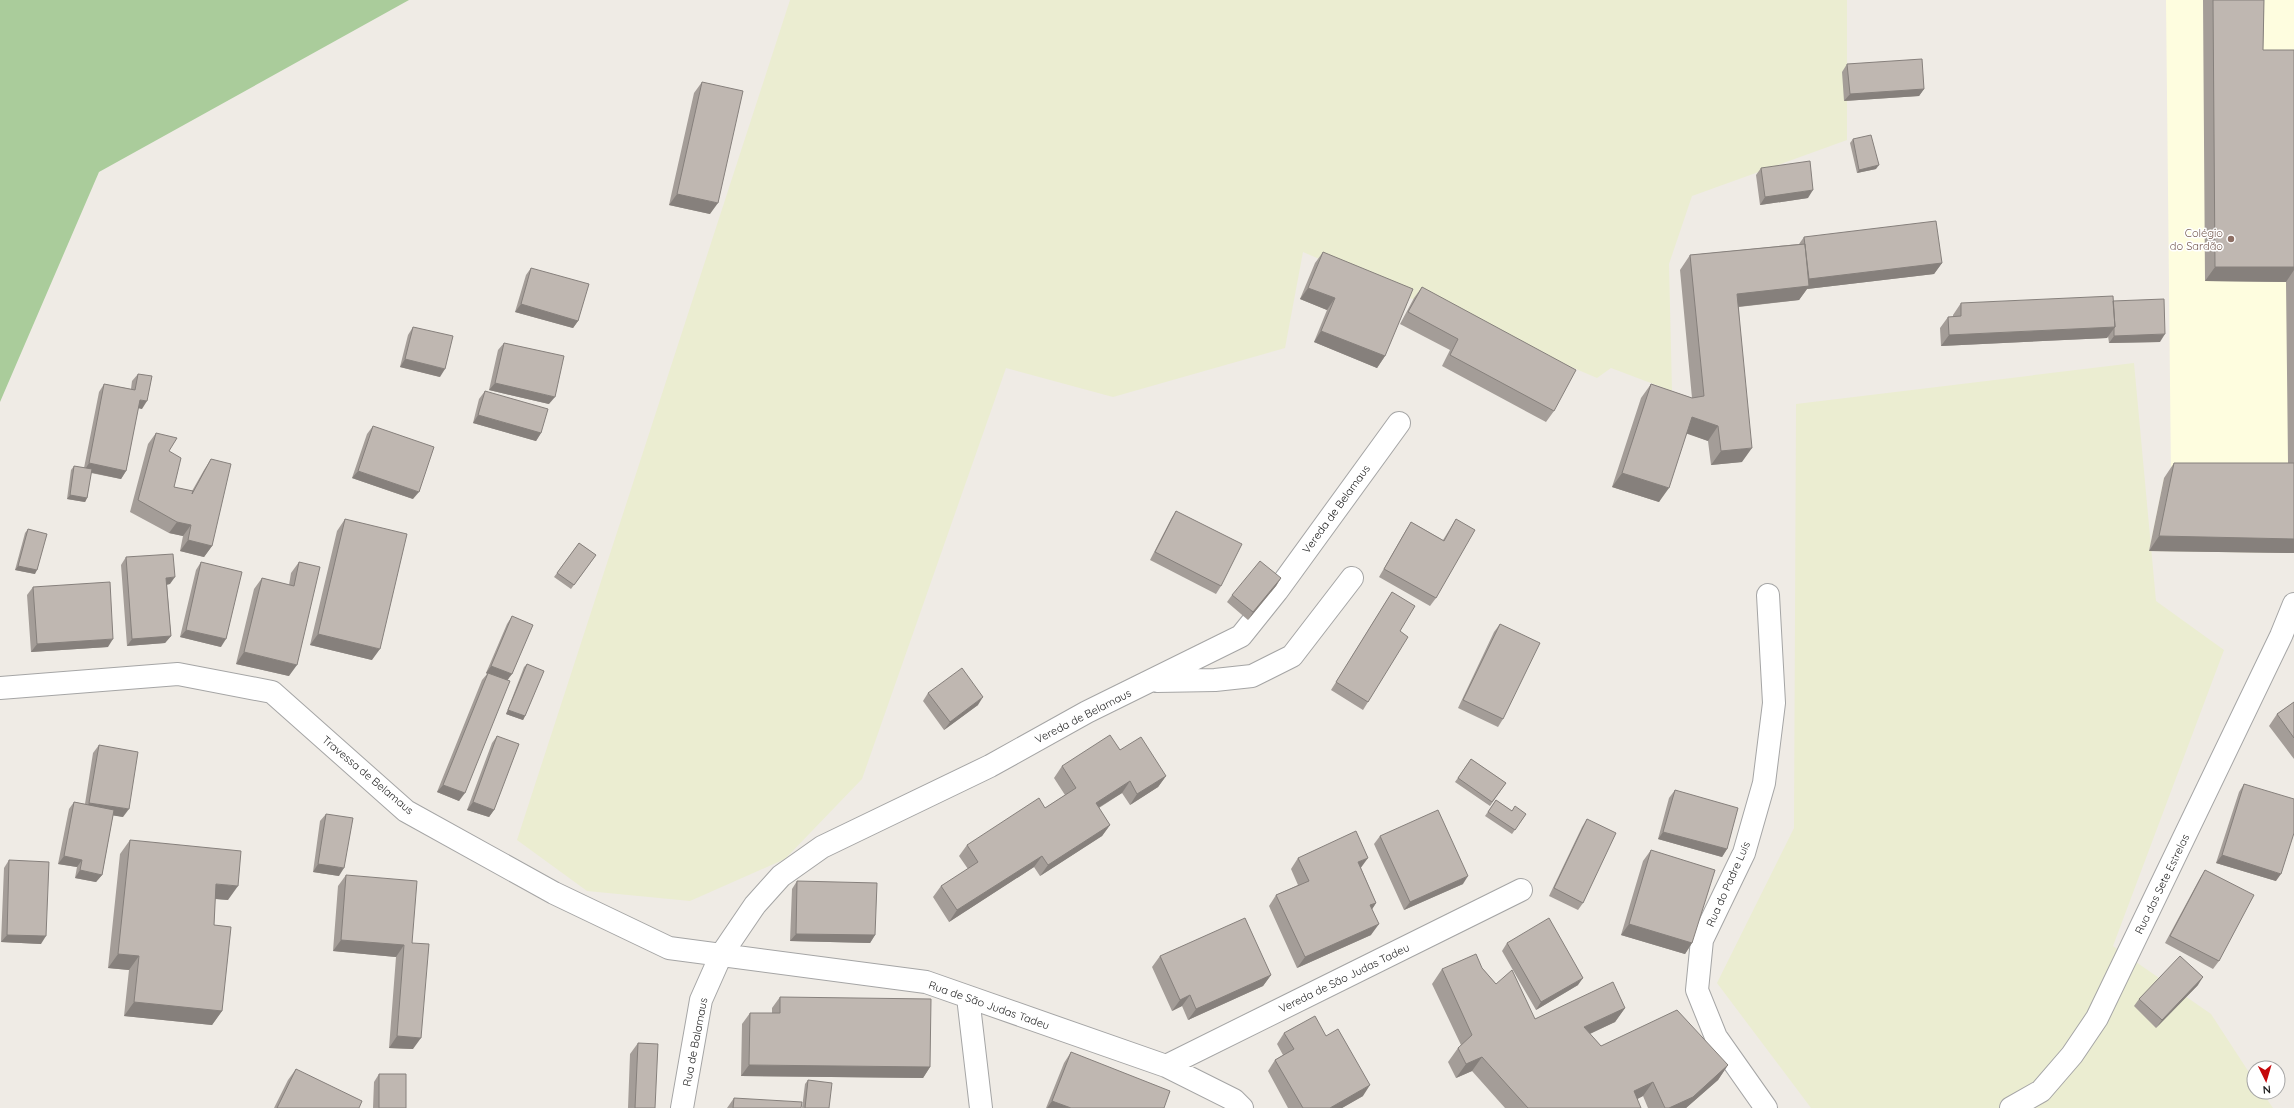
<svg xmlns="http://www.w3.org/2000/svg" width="2294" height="1108" font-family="Quicksand,sans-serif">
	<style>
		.education { fill: #fefddf }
		.farmland { fill: #ebedd1 }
		.forest { fill: #aacc9b }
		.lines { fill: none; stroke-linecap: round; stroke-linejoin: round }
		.minor-casing { stroke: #a5a5a5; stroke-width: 24 }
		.minor { stroke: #fff; stroke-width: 22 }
		.wall { fill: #a49d98 }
		.shaded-wall { fill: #86807c }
		.building { fill: #bfb7b1; stroke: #86807c }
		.education-dot { fill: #8d6e63; stroke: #fff; stroke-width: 1.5 }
		.labels { text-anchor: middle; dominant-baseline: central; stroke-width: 3; stroke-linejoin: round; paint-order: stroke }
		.education-label { font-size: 11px; fill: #785e54; stroke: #fff; text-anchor: end }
		.street-label { font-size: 11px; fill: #1e1e1e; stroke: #fff }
	</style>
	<rect width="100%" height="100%" fill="#efebe5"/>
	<path class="education" d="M2166,0H2294V553L2149,551L2164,478L2171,477Z"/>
	<path class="farmland" d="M790,0H1847V140L1692,196L1669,264L1672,391L1611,368L1597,378L1303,252L1285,348L1113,397L1006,368L862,779L785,859L690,901L587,891L517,840Z
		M2134,363L2156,601L2224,650L2113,946L2211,1014L2254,1080V1092H2262L2273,1108H1811L1717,983L1794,828L1796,404Z"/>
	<path class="forest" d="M0,0H409L99,172L0,402Z"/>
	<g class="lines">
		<defs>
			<path id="minor" d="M1157,681L1215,680L1252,676L1292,656L1352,578
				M0,688L178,674L272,692L406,811L554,893L669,948L926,982L1166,1066L1234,1100L1242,1108
				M968,997L981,1108
				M1166,1066L1521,890
				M682,1108L701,1000L721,955L755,905L781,876L822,847L990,766L1087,712L1241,636L1277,591L1399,423
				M1766,1108L1716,1037L1697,990L1702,940L1744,853L1764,783L1774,703L1768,595
				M2011,1108L2041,1091L2072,1055L2097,1018L2281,636L2294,604"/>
		</defs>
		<use href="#minor" class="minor-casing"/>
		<use href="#minor" class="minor"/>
	</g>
	<path class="wall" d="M2203,0H2264L2263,50H2294V553L2149,551L2164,478L2174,463H2288L2286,282L2205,281Z
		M1847,64L1924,89L1919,96L1844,101L1842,72Z
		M702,82L710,214L669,205L694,93Z
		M1853,139L1876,169L1857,173L1850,143Z
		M1761,168L1808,198L1760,205L1756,175Z
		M1804,237L1942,263L1934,274L1807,289L1799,300L1739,307L1742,462L1711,465L1708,441L1687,433L1659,502L1612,487L1641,398L1651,384L1692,398L1680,270L1690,255L1799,244Z
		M1323,252L1385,356L1377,368L1314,342L1327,310L1300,299L1315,263Z
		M531,268L578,321L573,328L515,312L526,275Z
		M1422,287L1554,411L1546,422L1442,366L1450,350L1400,324L1414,298Z
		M2113,301L2160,342L2109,343L2108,336L2107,338L1941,346L1940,328L1948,317H1953V315L1961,303Z
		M413,327L440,377L400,367L408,335Z
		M504,343L549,404L489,390L498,350Z
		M138,374L142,409L138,408L126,471L121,479L91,473L87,498L85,502L67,499L71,470L74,466L84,468L99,392L104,384L131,389L132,381Z
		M485,391L541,433L536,441L473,423L479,399Z
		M373,426L413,499L352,478L367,434Z
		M156,433L169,451L174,487L192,491L204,470L211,459L212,546L204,557L180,551L183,536L169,533L130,512L148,444Z
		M1176,511L1221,586L1216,594L1150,560L1171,519Z
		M345,519L372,660L310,645L337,531Z
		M1456,519L1436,598L1430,606L1379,577L1406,530L1411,522L1443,540Z
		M28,529L35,574L15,570L25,533Z
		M579,543L596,555L571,589L554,577Z
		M126,557L170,584L167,585L171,636L165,643L127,646L121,565Z
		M201,562L221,647L180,637L196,570Z
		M299,562L289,676L236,664L254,589L262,578L289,585L291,573Z
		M1281,578L1276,586L1248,620L1227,602L1232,595Z
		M33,587L108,647L31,652L27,595Z
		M1392,592L1400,631L1368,702L1363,710L1331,690Z
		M512,616V674L507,680L459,801L437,792L482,680L487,674L486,673L507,624Z
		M1500,624L1503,719L1498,727L1458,708L1494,632Z
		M527,664L525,716L523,720L506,714L524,667Z
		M928,693L978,705L944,730L923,701Z
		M2294,702V759L2269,726L2277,714Z
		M497,736L494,810L489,817L467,810L492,743Z
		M99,745L123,817L113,815L102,875L96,882L75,878L77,867L58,864L69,809L74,802L85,804L93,753Z
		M1120,750L1166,776L1158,787L1130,805L1122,793L1099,808L1110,825L1102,836L1040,876L1034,867L949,922L933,897L941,886L968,869L959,856L967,845L1045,808L1065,795L1054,778L1062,766Z
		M1471,759L1506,783L1490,806L1455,782Z
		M2244,784L2276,881L2216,863L2239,792Z
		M1675,790L1727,849L1722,857L1658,839L1669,798Z
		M1496,800L1512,811L1526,814L1512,834L1485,816Z
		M326,814L339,876L313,872L320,821Z
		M1587,819L1583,903L1578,910L1549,896L1582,827Z
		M1380,836L1463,884L1404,910L1374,844Z
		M130,840L228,900L215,899L214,925L222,1011L212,1025L124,1016L129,970L108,968L120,854Z
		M1651,850L1692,943L1685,954L1621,935L1643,861Z
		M1298,858L1361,868L1376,903L1372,909L1371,935L1297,968L1269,906L1276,895L1298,885L1291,869Z
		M9,860L41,944L1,942L4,868Z
		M2205,870L2219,961L2213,969L2165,943L2200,878Z
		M346,875L412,943L413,1049L389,1048L396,957L333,951L338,886Z
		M797,881L875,935L870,943L790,941L792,889Z
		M1507,943L1578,985L1536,1010L1502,951Z
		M1160,956L1271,975L1263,986L1188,1020L1182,1006L1172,1011L1152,967Z
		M1482,968L1496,984L1535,1019L1625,1008L1615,1022L1590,1034L1601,1046L1728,1065L1718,1080L1686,1108H1648L1643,1096L1637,1099L1641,1108H1505L1472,1071L1456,1078L1448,1062L1458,1048L1461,1045L1432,984L1442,969Z
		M2198,985L2156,1028L2134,1006L2139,999Z
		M780,997L930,1067L923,1078L741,1076L742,1024L750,1013H772V1008Z
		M1284,1033L1326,1036L1363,1096L1342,1108H1288L1268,1071L1275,1060L1283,1055L1277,1044Z
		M638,1043L655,1108H628L630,1054Z
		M1071,1052L1164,1108H1046L1064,1063Z
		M296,1069L359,1108H274L288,1080Z
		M379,1074L406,1108H373L374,1082Z
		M808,1080L829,1108H802L805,1084Z
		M734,1098L801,1108H727Z"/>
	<path class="shaded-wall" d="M1924,89L1919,96L1844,101L1850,94Z
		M1879,165L1876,169L1857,173L1859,170Z
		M1813,190L1808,198L1760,205L1765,197Z
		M677,194L718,203L710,214L669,205Z
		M1942,263L1934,274L1807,289L1799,300L1727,308L1737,294L1809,279Z
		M2215,267H2294V270L2286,282L2205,281Z
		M1308,288L1335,298L1327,310L1300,299Z
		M521,304L578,321L573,328L515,312Z
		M2115,327L2107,338L1941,346L1949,335Z
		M1321,331L1385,356L1377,368L1314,342Z
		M2165,334L2160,342L2109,343L2114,336Z
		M405,359L445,369L440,377L400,367Z
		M495,383L555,397L549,404L489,390Z
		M140,400L147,401L142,409L135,407Z
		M478,415L541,433L536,441L473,423Z
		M1692,417L1718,426L1708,441L1682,432Z
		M1752,448L1742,462L1711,465L1721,451Z
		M89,463L126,471L121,479L84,471Z
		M358,471L419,492L413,499L352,478Z
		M1622,473L1669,488L1659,502L1612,487Z
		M70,495L87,498L85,502L67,499Z
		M177,522L191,525L183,536L169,533Z
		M2159,536L2294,539V553L2149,551Z
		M188,540L212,546L204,557L180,551Z
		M18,566L37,570L35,574L15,570Z
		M175,577L170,584L161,585L166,578Z
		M1281,578L1276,586L1248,620L1253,612Z
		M186,630L226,639L221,647L180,637Z
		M318,634L380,649L372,660L310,645Z
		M171,636L165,643L127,646L132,639Z
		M113,639L108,647L31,652L37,644Z
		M244,652L297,665L289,676L236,664Z
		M491,666L512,674L506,682L486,673Z
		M983,697L978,705L944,730L950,722Z
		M508,710L525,716L523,720L506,714Z
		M1166,776L1158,787L1130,805L1137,794Z
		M1130,781L1122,793L1088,814L1096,803Z
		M443,785L465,793L459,801L437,792Z
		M473,802L494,810L489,817L467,810Z
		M89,803L129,809L123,817L84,811Z
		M1110,825L1102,836L1040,876L1048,865Z
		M1663,832L1727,849L1722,857L1658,839Z
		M2222,855L2281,874L2276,881L2216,863Z
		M64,856L82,860L77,867L58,864Z
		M1042,856L1034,867L949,922L957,910Z
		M1368,858L1360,869L1358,862Z
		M318,864L344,868L339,876L313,872Z
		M80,870L102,875L96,882L75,878Z
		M1468,876L1463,884L1404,910L1410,902Z
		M216,884L238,886L228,900L206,898Z
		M1376,903L1369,914L1370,905Z
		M1379,924L1371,935L1297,968L1305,957Z
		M1629,924L1692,943L1685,954L1621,935Z
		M796,934L875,935L870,943L790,941Z
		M7,935L46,936L41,944L1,942Z
		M341,940L404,945L396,957L333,951Z
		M118,954L139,956L129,970L108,968Z
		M1271,975L1263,986L1188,1020L1196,1009Z
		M2203,977L2198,985L2156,1028L2162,1020Z
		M1583,978L1578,985L1536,1010L1541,1002Z
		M1190,995L1182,1006L1172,1011L1180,1000Z
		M134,1002L222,1011L212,1025L124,1016Z
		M1625,1008L1615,1022L1574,1041L1584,1027Z
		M397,1036L421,1038L413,1049L389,1048Z
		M1482,1057L1472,1071L1456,1078L1466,1064Z
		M749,1065L930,1067L923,1078L741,1076Z
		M1728,1065L1718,1080L1686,1108H1669Z
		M1653,1082L1643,1096L1624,1106L1634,1091Z
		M1370,1085L1363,1096L1342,1108H1330Z
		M1052,1101L1071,1108H1047Z"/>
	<path class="building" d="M2213,0H2264L2263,50H2294V267H2215Z
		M1922,59L1924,89L1850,94L1847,64Z
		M702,82L743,91L718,203L677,194Z
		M1871,135L1879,165L1859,170L1853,139Z
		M1810,161L1813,190L1765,197L1761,168Z
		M1936,221L1942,263L1809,279L1804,237Z
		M1805,244L1809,286L1737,294L1752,448L1721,451L1718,426L1692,417L1669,488L1622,473L1651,384L1692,398L1704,396L1690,255Z
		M1323,252L1413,289L1385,356L1321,331L1335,298L1308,288Z
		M531,268L589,284L578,321L521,304Z
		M1422,287L1576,370L1554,411L1450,355L1458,339L1408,312Z
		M2113,296L2115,327L1949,335L1948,317L1961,316V303Z
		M2164,299L2165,334L2114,336V328L2115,327L2113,301Z
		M413,327L453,336L445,369L405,359Z
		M504,343L564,356L555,397L495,383Z
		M138,374L152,376L147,401L140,400L126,471L89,463L104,384L135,390Z
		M485,391L548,409L541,433L478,415Z
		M373,426L434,447L419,492L358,471Z
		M156,433L177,438L169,451L181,458L174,487L193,491L192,494L211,459L231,464L212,546L188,540L191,525L177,522L138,500Z
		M2174,463H2294V539L2159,536Z
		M74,466L92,469L87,498L70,495Z
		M1176,511L1242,544L1221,586L1155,552Z
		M345,519L407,534L380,649L318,634Z
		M1456,519L1475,530L1436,598L1384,569L1411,522L1444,541Z
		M28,529L47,534L37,570L18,566Z
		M579,543L596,555L574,585L557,573Z
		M173,554L175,577L166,578L171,636L132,639L126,557Z
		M1260,561L1281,578L1253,612L1232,595Z
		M201,562L242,572L226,639L186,630Z
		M299,562L320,567L297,665L244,652L262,578L294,586Z
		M110,582L113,639L37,644L33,587Z
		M1392,592L1415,606L1400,631L1408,637L1368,702L1336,682Z
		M512,616L533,625L512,674L491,666Z
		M1500,624L1540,643L1503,719L1463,700Z
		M527,664L544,671L525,716L508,710Z
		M962,668L983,697L950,722L928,693Z
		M488,673L510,681L465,793L443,785Z
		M2294,702V738L2277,714Z
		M1110,735L1120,750L1141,737L1166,776L1137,794L1130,781L1096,803L1110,825L1048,865L1042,856L957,910L941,886L978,862L967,845L1039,798L1045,808L1076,788L1062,766Z
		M497,736L519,744L494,810L473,802Z
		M99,745L138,752L129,809L89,803Z
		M1471,759L1506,783L1492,802L1458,778Z
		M2244,784L2294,799V833L2281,874L2222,855Z
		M1675,790L1738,808L1727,849L1663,832Z
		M1496,800L1512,811L1515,806L1526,814L1515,830L1488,812Z
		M74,802L114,810L102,875L80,870L82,860L64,856Z
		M1438,810L1468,876L1410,902L1380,836Z
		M326,814L353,818L344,868L318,864Z
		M1587,819L1616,833L1583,903L1554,888Z
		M1356,831L1368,858L1358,862L1376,903L1370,905L1379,924L1305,957L1276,895L1309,881L1298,858Z
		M130,840L241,851L238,886L216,884L214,925L231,927L222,1011L134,1002L139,956L118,954Z
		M1651,850L1715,870L1692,943L1629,924Z
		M9,860L49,862L46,936L7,935Z
		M2205,870L2254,895L2219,961L2170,936Z
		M346,875L417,881L412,943L429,944L421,1038L397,1036L404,945L341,940Z
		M797,881L877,883L875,935L796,934Z
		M1245,918L1271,975L1196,1009L1190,995L1180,1000L1160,956Z
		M1549,918L1583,978L1541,1002L1507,943Z
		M1476,954L1482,968L1496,984L1512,970L1535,1019L1613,982L1625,1008L1584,1027L1601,1046L1677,1010L1728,1065L1693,1097L1669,1108H1665L1653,1082L1634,1091L1641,1108H1528L1482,1057L1466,1064L1458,1048L1472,1035L1442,969Z
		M2180,956L2203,977L2162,1020L2139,999Z
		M780,997L931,999L930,1067L749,1065L750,1013H780Z
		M1315,1016L1326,1036L1338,1029L1370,1085L1330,1108H1303L1275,1060L1294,1049L1284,1033Z
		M638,1043L658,1044L655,1108H635Z
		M1071,1052L1170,1091L1164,1108H1071L1052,1101Z
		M296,1069L362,1101L359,1108H277Z
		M379,1074H406V1108H379Z
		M808,1080L832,1083L829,1108H805Z
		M734,1098L802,1102L801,1108H733Z"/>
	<circle class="education-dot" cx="2231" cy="239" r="4"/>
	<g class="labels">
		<g class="education-label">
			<text x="2223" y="233">Colégio<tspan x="2223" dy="13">do Sardão</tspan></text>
		</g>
		<g class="street-label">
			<text transform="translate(1336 509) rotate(-54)">Vereda de Belamaus</text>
			<text transform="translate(1083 716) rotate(-27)">Vereda de Belamaus</text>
			<text transform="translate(368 775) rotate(40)">Travessa de Belamaus</text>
			<text transform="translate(1728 884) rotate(-66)">Rua do Padre Luís</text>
			<text transform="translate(2162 884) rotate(-64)">Rua das Sete Estrelas</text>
			<text transform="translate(1344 978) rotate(-26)">Vereda de São Judas Tadeu</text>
			<text transform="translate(989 1005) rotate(19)">Rua de São Judas Tadeu</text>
			<text transform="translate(695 1042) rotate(-79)">Rua de Balamaus</text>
		</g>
	</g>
	<g transform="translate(2266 1080) rotate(175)"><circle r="19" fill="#ffffff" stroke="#a5a5a5"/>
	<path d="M0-3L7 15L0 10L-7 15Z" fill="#c5080b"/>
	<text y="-6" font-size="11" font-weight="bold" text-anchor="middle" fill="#1e1e1e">N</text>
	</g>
</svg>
